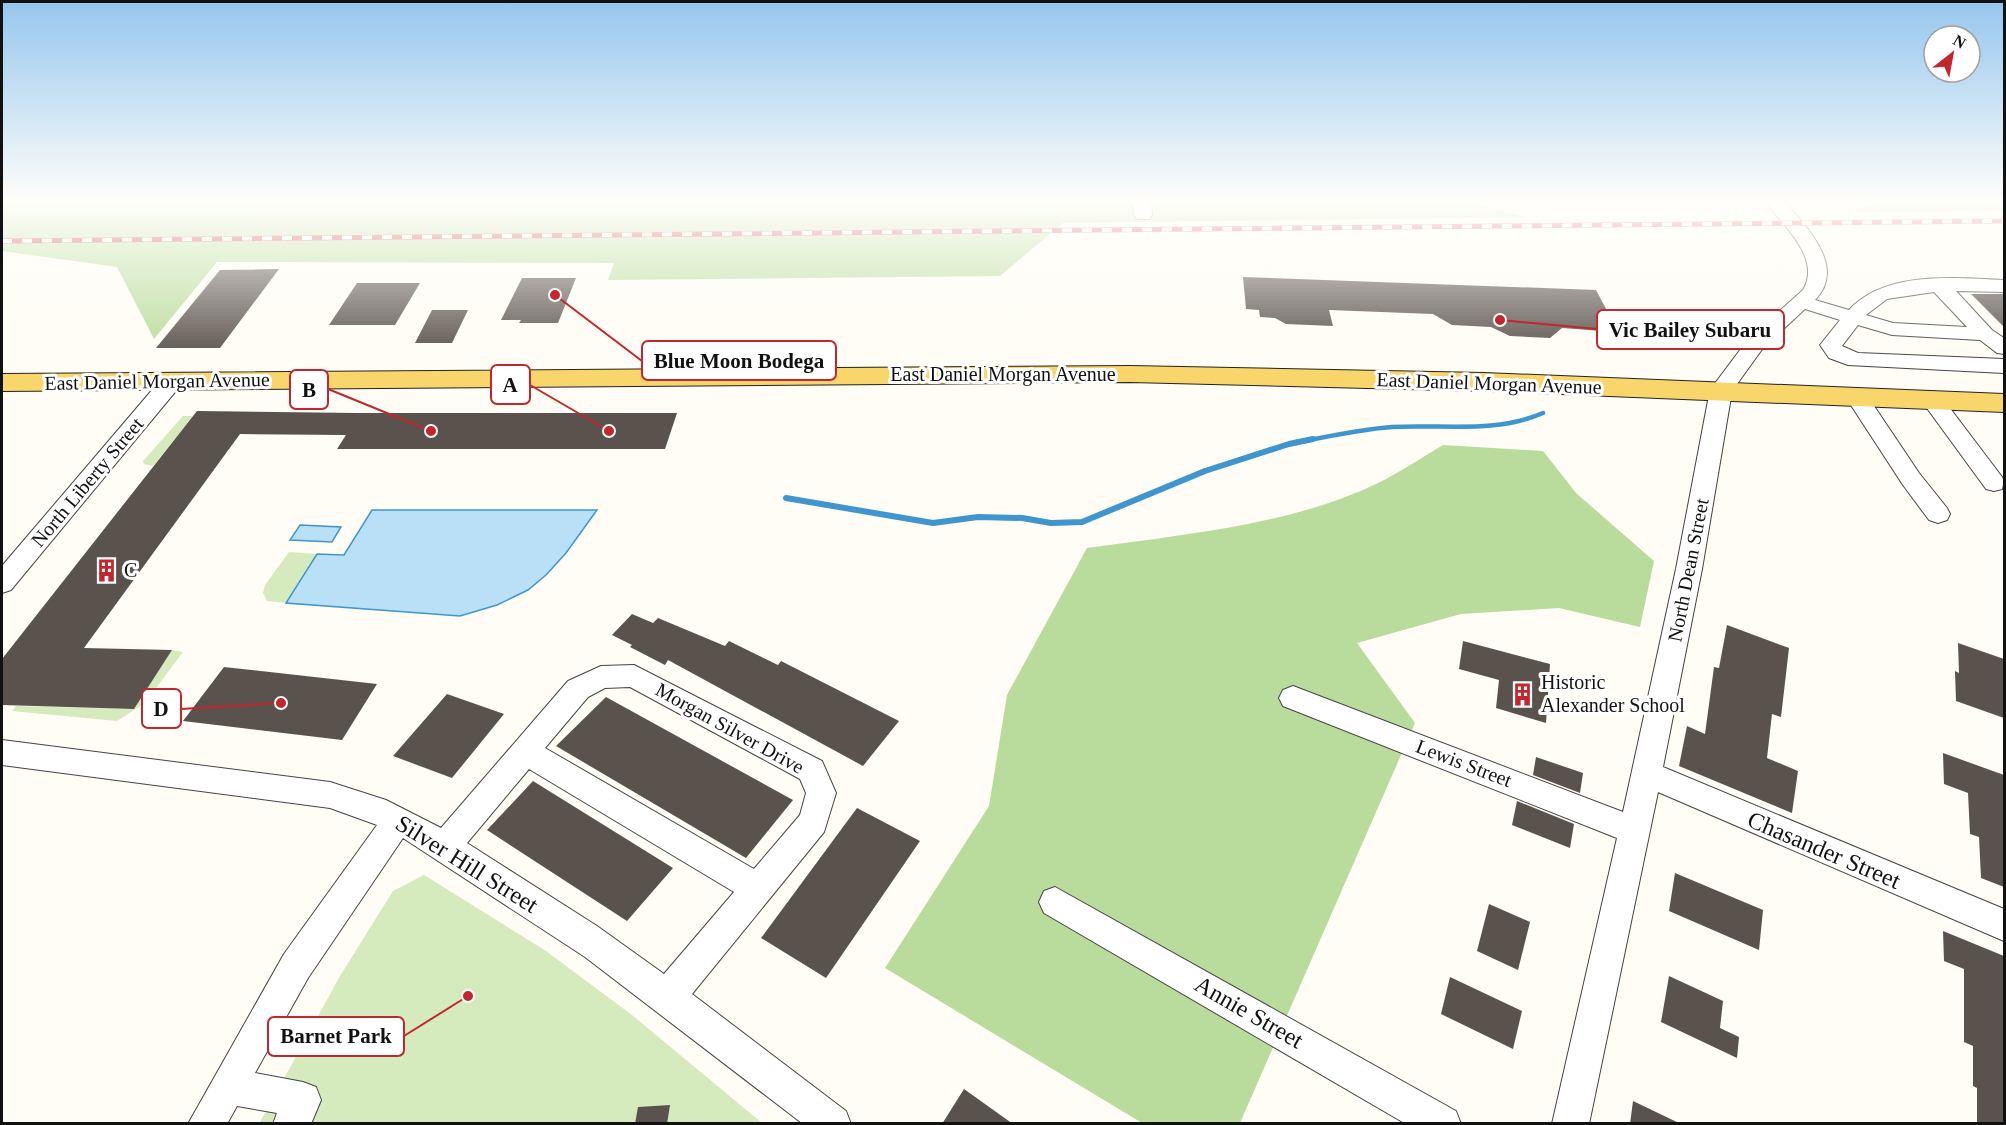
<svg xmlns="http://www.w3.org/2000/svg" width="2006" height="1125" font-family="'Times New Roman',serif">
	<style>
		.green { fill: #d5ebbd }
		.forest { fill: #b9dc9c }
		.water { fill: #b9e0f7; stroke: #3f96cf; stroke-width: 1.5 }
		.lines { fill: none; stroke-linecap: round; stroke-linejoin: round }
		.stream-far1 { stroke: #3f96cf; stroke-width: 4.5 }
		.stream { stroke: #3f96cf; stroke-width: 6 }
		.building { fill: #5a524d }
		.minor-casing { stroke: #444; stroke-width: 2 }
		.major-casing { stroke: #222; stroke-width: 2 }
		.minor { fill: #fff; fill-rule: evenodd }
		.major { fill: #f9d66b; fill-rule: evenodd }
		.rail-casing { stroke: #c4262e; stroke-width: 5 }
		.rail { stroke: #fff; stroke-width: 4; stroke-dasharray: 10; stroke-linecap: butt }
		.labels { text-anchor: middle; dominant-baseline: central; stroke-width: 6; stroke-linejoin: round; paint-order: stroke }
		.street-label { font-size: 20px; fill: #111; stroke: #fff }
		.poi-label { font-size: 20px; fill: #111; stroke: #fff; text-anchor: start }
		.near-street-label { font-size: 24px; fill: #111; stroke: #fff }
		.leader { fill: none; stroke: #c4262e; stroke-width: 2 }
		.callout-dot { fill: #c4262e; stroke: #fff; stroke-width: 2 }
		.callout { fill: #fff; stroke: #c4262e; stroke-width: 2 }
		.callout-label { font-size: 21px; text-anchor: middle; font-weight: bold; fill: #111 }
	</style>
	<rect width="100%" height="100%" fill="#fffdf5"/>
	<path class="green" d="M183,416H193L153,466L144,464L143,461Z
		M289,552L317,554L286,603L267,601L263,593L265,585Z
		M172,650L183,652L145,703L117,721L12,711L16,706L133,709Z
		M424,875L546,951L632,1015L762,1123L259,1124L340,976L393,891Z"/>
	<path class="forest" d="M2,202H1468L1526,217L1063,223L1000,276L608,280L614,263L217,262L154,339L117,267L2,251Z
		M1879,203H2004V211L1849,212Z
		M1443,445L1543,451L1576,493L1654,561L1640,627L1559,608L1461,614L1357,643L1415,723L1240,1123H1142L885,968L989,806L1007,695L1087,548C1180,535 1291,525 1376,484C1399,473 1421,458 1443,445Z"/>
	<path class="water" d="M372,510H597L566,553L546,575L528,590L497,605L460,616L286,603L317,554L344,555Z
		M300,525L341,527L332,542L290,540Z"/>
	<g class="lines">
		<path class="stream-far1" d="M1305,441C1334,435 1363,429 1392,427C1443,424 1495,434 1543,413"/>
		<path class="stream" d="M786,498L933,523L978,517L1022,518L1051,523L1082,522L1205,471L1289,444L1313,439"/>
	</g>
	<path class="building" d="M279,269L220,348H156L220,270Z
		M1243,277L1596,290L1612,320L1602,331L1562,328L1550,338L1510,336L1491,327L1452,325L1433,314L1329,310L1333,326L1286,324L1275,318L1260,317L1259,310L1246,309Z
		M522,278H576L558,323H519L521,320H501Z
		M357,283H420L395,325H329Z
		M1971,294H2004V327Z
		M432,310H468L452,343H415Z
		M197,411L357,413H677L665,449H337L346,435L240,434L84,648L172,650L134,709L2,705V659Z
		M632,614L653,623L658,618L725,646L729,641L778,665L781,661L899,721L863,766L668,660L665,665L630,647L632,645L612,635Z
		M1727,625L1789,648L1781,717L1772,714L1767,758L1798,771L1792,813L1679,766L1687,726L1705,734L1714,667L1719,668Z
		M1463,641L1550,664L1546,723L1496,708L1499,680L1459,669Z
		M1958,643L2004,659V718L1956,701L1955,671L1959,673Z
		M224,667L377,684L342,740L183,721Z
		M447,694L504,714L452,778L393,756Z
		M606,697L793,800L746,858L556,746Z
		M1943,753L2004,775V887L1981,878L1979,837L1970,834L1968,793L1944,784Z
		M1536,757L1583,773L1580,793L1533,775Z
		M533,781L673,868L627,921L487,830Z
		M1517,801L1574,824L1570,848L1512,825Z
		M857,808L920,841L826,978L761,938Z
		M1675,873L1763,910L1759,950L1669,911Z
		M1489,904L1530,922L1518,970L1477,951Z
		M1943,931L2004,956V1124H1977V1088L1973,1086V1046L1964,1042V969L1944,961Z
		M1669,976L1723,1001L1720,1028L1739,1037L1737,1058L1661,1022Z
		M1450,977L1522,1011L1513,1049L1441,1014Z
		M964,1089L1013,1124H942Z
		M1633,1101L1681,1124H1630Z
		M670,1105L667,1124H635L638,1107Z"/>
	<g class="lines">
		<defs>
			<path id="minor" d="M1133,202H1151L1152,215L1149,219H1137L1134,215Z
				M1766,202H1785C1807,228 1847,267 1815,300L1849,310C1885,270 1956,278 2004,280V292L1956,291L1992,330L2004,338V354L1997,353L1980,340L1892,335L1858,325L1842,346L1858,353L2004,359V373L1848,365L1829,358L1820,345L1840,320L1805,309L1763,348L1732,391L1702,569L1663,767L2004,909V941L1658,792L1589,1124H1552L1617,838L1283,706L1279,698L1283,690L1293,686L1623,812L1676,569L1710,390L1749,338L1803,290C1822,258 1783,226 1766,202ZM1934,292L1967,327L1893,323L1866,315L1887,299Z
				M172,374L180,376L183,381L180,386L11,590L2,593V566L164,376Z
				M1856,389L1864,391L1919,473L1947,508L1950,514L1947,520L1938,523L1929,520L1903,485L1845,396L1848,391Z
				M1932,393L1940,395L2002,477L2004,481L2002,489L1994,491L1986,489L1921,400L1924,395Z
				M634,665L822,761L836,793L824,832L692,994L846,1111L851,1124H803L585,957L403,838L308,978L255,1073L303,1082L316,1087L321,1100L311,1124H273L277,1113L237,1106L227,1124H188L284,954L377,825L330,808L2,765V740L330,782L386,800L441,828L568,681L601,666ZM630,687L800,779L806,793L800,815L754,869L545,748L588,697L605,688ZM529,769L734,892L664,974L597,926L467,843Z
				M1055,887L1456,1111L1461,1124H1406L1044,913L1039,902L1044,891Z"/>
			<path id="major" d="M1130,366L1484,373L2004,394V412L1484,391L1130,382L2,391V374Z"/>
		</defs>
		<use href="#minor" class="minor-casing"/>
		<use href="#major" class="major-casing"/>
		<use href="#minor" class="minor"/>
		<use href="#major" class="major"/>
		<defs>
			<path id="rail" d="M2,241L2004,221"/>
		</defs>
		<use href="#rail" class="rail-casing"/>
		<use href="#rail" class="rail"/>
	</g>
	<linearGradient id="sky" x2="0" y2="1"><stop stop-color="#95c6ee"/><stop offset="0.56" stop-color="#fffefa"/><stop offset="1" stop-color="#fffefa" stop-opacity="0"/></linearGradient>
	<rect width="2006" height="360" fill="url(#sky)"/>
	<defs>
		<symbol id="building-bare" viewBox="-9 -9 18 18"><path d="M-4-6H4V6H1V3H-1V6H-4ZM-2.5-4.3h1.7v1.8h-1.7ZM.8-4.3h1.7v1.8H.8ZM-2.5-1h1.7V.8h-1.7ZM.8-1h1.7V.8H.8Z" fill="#c4262e" stroke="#fff" stroke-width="2.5" paint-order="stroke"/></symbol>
	</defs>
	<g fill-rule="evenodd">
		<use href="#building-bare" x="90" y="554" width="33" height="33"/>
		<use href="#building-bare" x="1506" y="678" width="33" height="33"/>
	</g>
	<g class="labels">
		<g class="street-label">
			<text x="1003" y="374">East Daniel Morgan Avenue</text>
			<text transform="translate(157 381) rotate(-1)">East Daniel Morgan Avenue</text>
			<text transform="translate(1489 383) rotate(2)">East Daniel Morgan Avenue</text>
			<text transform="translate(87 482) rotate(-50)">North Liberty Street</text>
			<text transform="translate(1688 570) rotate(-79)">North Dean Street</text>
			<text transform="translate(730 728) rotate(29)">Morgan Silver Drive</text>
			<text transform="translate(1464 763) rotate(21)">Lewis Street</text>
		</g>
		<g class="poi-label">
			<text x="124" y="570">C</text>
			<text x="1541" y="682">Historic<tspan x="1541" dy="23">Alexander School</tspan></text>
		</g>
		<g class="near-street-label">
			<text transform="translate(1824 850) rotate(23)">Chasander Street</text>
			<text transform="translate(467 864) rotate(32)">Silver Hill Street</text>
			<text transform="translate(1249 1012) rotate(30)">Annie Street</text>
		</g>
	</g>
	<path class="leader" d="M1500 320L1597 329M555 295L642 361M609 431L530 385M431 431L328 389M281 703L181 709M468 996L404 1036"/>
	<g class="callout-dot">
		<circle cx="1500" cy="320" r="6"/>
		<circle cx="555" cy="295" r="6"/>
		<circle cx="609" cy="431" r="6"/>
		<circle cx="431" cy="431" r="6"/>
		<circle cx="281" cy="703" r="6"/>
		<circle cx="468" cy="996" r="6"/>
	</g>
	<g class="callout">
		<rect x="1597" y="310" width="187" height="39" rx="6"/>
		<rect x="642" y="341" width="194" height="39" rx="6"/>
		<rect x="491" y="365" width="39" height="39" rx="6"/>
		<rect x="290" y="370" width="38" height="39" rx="6"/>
		<rect x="142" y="689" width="39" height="39" rx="6"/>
		<rect x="268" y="1017" width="136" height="39" rx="6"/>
	</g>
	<g class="callout-label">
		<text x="1690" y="337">Vic Bailey Subaru</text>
		<text x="739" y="368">Blue Moon Bodega</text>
		<text x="510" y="392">A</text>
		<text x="309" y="397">B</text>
		<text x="161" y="716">D</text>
		<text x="336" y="1043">Barnet Park</text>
	</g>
	<rect width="2006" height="1125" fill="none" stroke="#111111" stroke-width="6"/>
	<g transform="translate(1952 54) rotate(31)"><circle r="28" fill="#ffffff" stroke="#a0a0a0" stroke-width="1.5"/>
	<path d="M0-4.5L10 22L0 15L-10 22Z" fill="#c4262e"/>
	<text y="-9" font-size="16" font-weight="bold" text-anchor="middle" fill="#111111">N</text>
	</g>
</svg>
